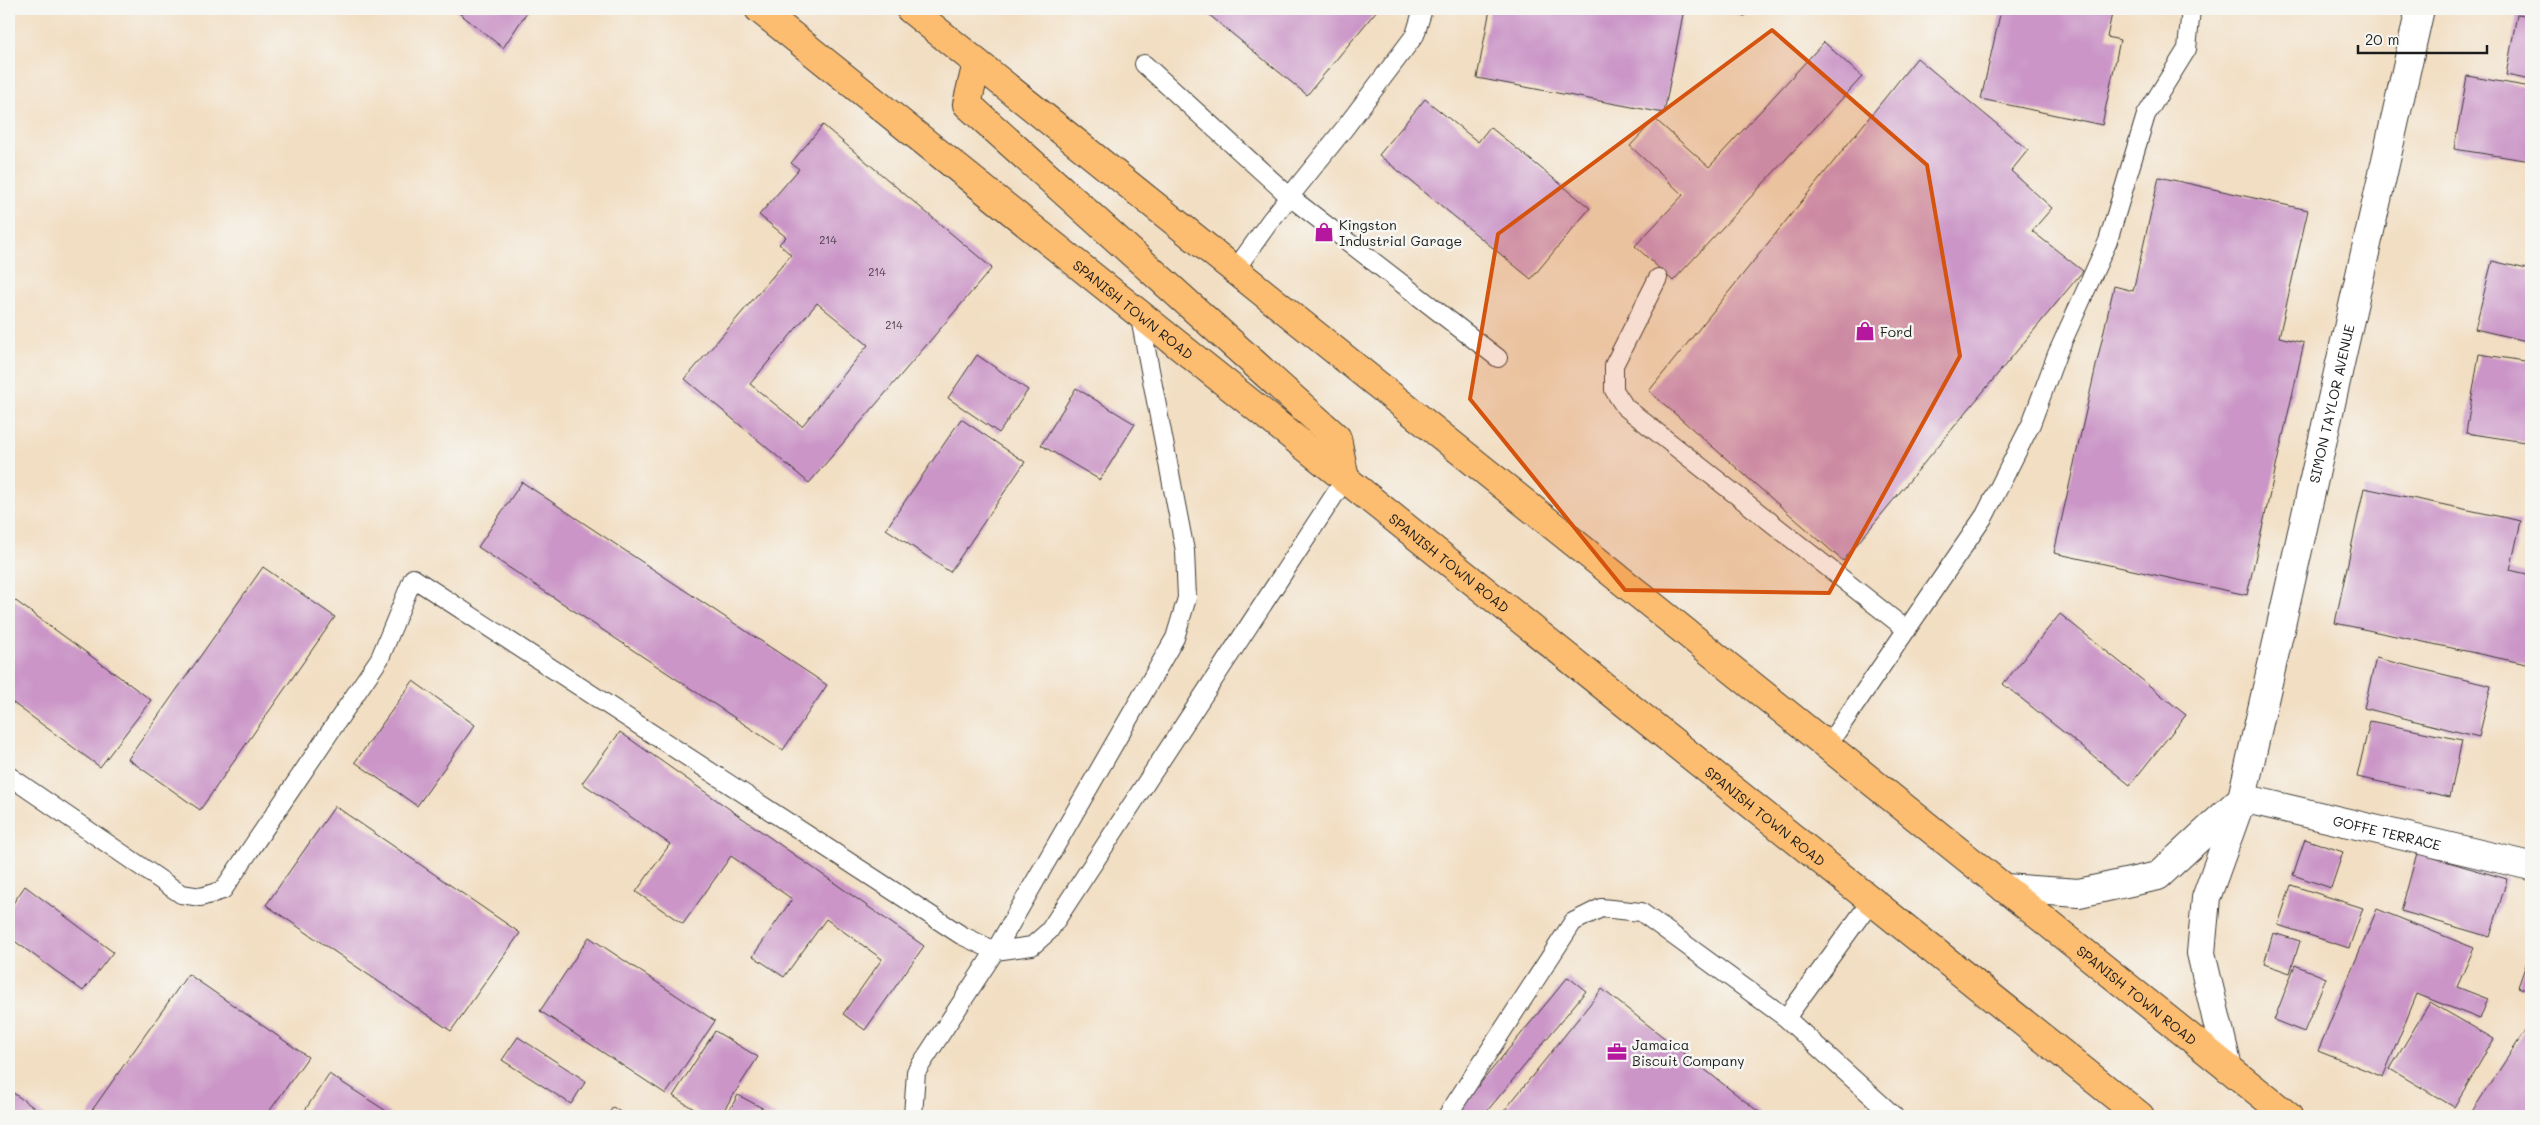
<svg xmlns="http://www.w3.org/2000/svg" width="2540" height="1125" font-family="Mali,sans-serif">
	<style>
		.building { fill: #cb96c7; fill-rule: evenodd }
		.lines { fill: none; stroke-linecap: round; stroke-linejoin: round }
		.lane-casing { stroke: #3c3935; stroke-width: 20 }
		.street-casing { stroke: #3c3935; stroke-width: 30 }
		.highway-casing { stroke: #3c3935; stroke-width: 30 }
		.lane { stroke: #fff; stroke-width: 18 }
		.street { stroke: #fff; stroke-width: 28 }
		.highway { stroke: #fcbd6f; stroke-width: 28 }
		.marked { fill: #d4530e; fill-opacity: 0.2; stroke: #d4530e; stroke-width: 4; stroke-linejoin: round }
		.labels { text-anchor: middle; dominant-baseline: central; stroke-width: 5; stroke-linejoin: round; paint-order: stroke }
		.number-label { font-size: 11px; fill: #483a47 }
		.poi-label { font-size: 14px; fill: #1c1c1c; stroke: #f6f6f2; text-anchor: start }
		.street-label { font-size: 14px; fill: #1c1c1c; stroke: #f6f6f2 }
	</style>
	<rect width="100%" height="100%" fill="#f6f6f2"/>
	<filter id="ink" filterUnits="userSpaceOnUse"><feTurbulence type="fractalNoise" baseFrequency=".02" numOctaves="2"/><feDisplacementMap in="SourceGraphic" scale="10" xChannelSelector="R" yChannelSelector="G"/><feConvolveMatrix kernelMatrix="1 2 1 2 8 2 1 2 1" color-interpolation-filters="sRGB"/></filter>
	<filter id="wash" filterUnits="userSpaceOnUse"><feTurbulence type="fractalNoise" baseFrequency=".0096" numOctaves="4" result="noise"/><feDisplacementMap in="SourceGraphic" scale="20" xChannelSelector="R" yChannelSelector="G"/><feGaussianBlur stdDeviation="1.12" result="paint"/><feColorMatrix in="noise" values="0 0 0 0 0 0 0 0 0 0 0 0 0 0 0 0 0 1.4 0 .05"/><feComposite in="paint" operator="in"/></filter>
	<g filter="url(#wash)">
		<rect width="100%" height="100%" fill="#f2dec2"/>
		<g id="blocks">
			<path class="building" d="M454,9H529L503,48Z
				M1202,9H1378L1307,95Z
				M1490,9H1684L1664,113L1477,78Z
				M1712,9H1747L1745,16Z
				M2011,9H2113L2107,37L2120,40L2102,125L1981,99L2001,10L2010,12Z
				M2517,14L2531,16V80L2506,75Z
				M1824,42L1862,77L1673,281L1635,246L1683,195L1630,146L1655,119L1709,167Z
				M1917,58L2028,150L2011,171L2052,208L2032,231L2083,271L1843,561L1649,391Z
				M2467,76L2531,87V161L2454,149Z
				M1425,99L1478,142L1490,127L1590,208L1531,279L1379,155Z
				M823,125L992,268L809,483L685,379L791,255L779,244L786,237L759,215L799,169L791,163ZM817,303L868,345L802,426L750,384Z
				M2159,177L2308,210L2279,337L2304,343L2247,595L2054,553L2114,286L2133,291Z
				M2492,261L2531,270V342L2475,329Z
				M2479,354L2531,362V443L2466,433Z
				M977,355L1028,390L999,433L948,398Z
				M1076,388L1135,424L1100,480L1041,445Z
				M961,419L1025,462L950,572L886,529Z
				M522,482L827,685L783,750L478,547Z
				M2364,488L2521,521L2510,570L2531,575V665L2335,623Z
				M263,567L335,617L200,810L128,759Z
				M9,596L151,700L100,767L9,700Z
				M2060,614L2186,715L2130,785L2003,684Z
				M2376,658L2491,686L2479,737L2364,708Z
				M413,681L475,725L417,806L355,762Z
				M2370,721L2462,740L2450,797L2357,777Z
				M620,732L924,946L865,1030L843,1014L882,959L826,919L784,977L753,956L792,899L731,856L683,924L636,892L670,844L582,783Z
				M335,806L520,933L451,1031L266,905Z
				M2305,839L2343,852L2331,888L2293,875Z
				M2417,853L2507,879L2490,937L2401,911Z
				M2291,885L2363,908L2349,948L2278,925Z
				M25,886L113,952L83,991L9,937V909Z
				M2377,909L2474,948L2457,987L2488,999L2480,1019L2417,994L2383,1077L2318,1051Z
				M2273,933L2300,941L2290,973L2264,964Z
				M589,937L715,1021L666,1094L540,1011Z
				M2531,950V992L2518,987Z
				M2295,965L2326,978L2304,1032L2274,1020Z
				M188,974L308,1057L266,1116H88Z
				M1568,977L1586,991L1483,1116H1470L1460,1108Z
				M1602,989L1764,1116H1500Z
				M2430,1002L2494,1039L2454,1107L2390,1069Z
				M2531,1022V1116H2469Z
				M715,1031L758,1057L720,1116H705L673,1096Z
				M518,1037L586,1081L571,1104L502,1060Z
				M329,1074L394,1116H301Z
				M9,1090L46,1116H9Z
				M738,1095L777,1116H726Z
				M613,1107L626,1116H607Z"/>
		</g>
	</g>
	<g filter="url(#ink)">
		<use href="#blocks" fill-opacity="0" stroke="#3c3935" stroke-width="1"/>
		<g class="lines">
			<defs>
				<path id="lane" d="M1144,64L1290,197L1498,358
					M1235,270L1270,221L1344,129L1415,35L1423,9
					M1658,278L1614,365V390L1625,407L1907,630
					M1827,746L1985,515L2031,424L2057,354L2108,241L2146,115L2187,49L2191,9
					M9,776L181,894L201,897L223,890L380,658L413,578L961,935L995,951L1032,946L1049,931L1345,479
					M1786,1018L1871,901
					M913,1116L916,1072L995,951L1175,638L1187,598L1185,551L1139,313
					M1447,1116L1573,922L1601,908L1641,912L1786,1018L1894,1116"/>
				<g id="street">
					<path id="s1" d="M2242,798L2531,866"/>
					<path d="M2004,888L2079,893L2158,876L2239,801"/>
					<path id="s2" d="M2228,1068L2201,953L2206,898L2242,798L2420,9"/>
				</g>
				<g id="highway">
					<path id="s3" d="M759,9L2140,1116"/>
					<path id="s4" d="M910,9L2288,1116"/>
					<path d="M977,63L967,104L1337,438L1345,479"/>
				</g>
			</defs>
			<use href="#lane" class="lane-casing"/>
			<use href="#street" class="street-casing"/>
			<use href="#highway" class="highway-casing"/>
			<use href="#lane" class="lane"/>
			<use href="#street" class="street"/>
			<use href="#highway" class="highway"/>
		</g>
	</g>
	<path class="marked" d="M1772,30L1927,165L1960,356L1829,593L1625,590L1470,399L1498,234Z"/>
	<defs>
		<symbol id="shop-bare" viewBox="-9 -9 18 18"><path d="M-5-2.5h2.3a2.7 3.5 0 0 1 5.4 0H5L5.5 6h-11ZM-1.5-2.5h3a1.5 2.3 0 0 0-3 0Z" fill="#b5179e" stroke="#f6f6f2" stroke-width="2.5" paint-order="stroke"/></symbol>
		<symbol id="office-bare" viewBox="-9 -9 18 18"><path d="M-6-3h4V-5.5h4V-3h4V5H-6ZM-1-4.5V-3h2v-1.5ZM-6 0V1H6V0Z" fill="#b5179e" stroke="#f6f6f2" stroke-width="2.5" paint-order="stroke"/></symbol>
	</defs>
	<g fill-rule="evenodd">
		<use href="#shop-bare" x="1310" y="218" width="28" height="28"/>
		<use href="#shop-bare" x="1851" y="317" width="28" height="28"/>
		<use href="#office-bare" x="1603" y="1038" width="28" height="28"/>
	</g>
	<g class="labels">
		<g class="number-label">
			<text x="828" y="239">214</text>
			<text x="877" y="271">214</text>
			<text x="894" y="324">214</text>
		</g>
		<g class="poi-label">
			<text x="1339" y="224">Kingston<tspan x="1339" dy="16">Industrial Garage</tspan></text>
			<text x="1880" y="331">Ford</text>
			<text x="1632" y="1044">Jamaica<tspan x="1632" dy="16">Biscuit Company</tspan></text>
		</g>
		<g class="street-label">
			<text stroke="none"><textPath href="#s3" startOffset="480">SPANISH TOWN ROAD</textPath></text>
			<text stroke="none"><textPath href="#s2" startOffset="684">SIMON TAYLOR AVENUE</textPath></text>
			<text stroke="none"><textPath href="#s3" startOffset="885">SPANISH TOWN ROAD</textPath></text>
			<text stroke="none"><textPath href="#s3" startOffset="1290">SPANISH TOWN ROAD</textPath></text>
			<text stroke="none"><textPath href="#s1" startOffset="149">GOFFE TERRACE</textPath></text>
			<text stroke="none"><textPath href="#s4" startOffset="1574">SPANISH TOWN ROAD</textPath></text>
		</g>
	</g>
	<rect width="2540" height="1125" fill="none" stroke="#f6f6f2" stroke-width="30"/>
	<path d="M2358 45v8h129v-8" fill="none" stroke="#1c1c1c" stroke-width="2.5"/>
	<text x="2365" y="45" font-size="15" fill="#1c1c1c" stroke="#f6f6f2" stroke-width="4" paint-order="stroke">20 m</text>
</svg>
